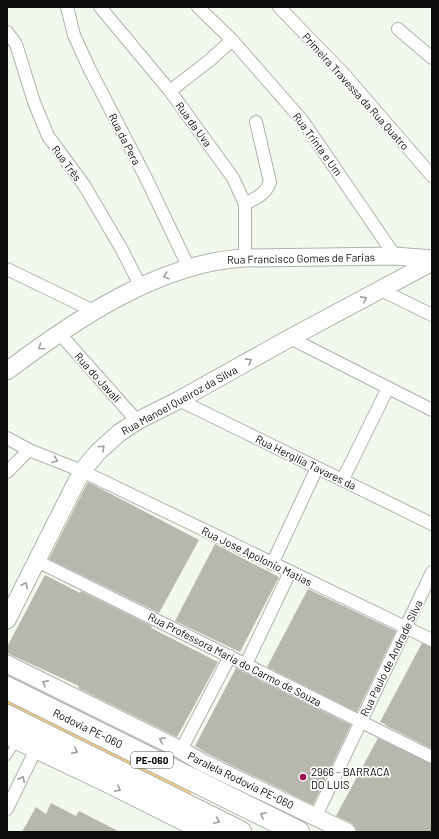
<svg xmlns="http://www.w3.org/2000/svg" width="439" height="839" font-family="Barlow,sans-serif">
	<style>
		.green { fill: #fecb75 }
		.building { fill: #b8b7ae }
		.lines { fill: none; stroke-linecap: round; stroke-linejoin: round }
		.lane-casing { stroke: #aeb3aa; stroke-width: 8 }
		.street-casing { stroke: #aeb3aa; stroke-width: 14 }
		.secondary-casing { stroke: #aeb3aa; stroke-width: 19 }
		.highway-casing { stroke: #aeb3aa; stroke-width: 24 }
		.lane { stroke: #fff; stroke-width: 6 }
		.street { stroke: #fff; stroke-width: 12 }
		.secondary { stroke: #fff; stroke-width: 17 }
		.highway { stroke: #fff; stroke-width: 22 }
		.oneway { stroke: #9e9e9d }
		.poi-dot { fill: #a00e56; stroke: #fff; stroke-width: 1.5 }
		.labels { text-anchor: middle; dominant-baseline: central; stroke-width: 3.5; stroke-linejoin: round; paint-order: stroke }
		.shield { fill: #fff; stroke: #555654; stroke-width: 1 }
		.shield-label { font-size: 10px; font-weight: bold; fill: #0c0d0b }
		.street-label { font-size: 11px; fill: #0c0d0b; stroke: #fff }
		.poi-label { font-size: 11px; fill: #0c0d0b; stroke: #fff; text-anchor: start }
	</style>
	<rect width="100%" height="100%" fill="#f3f8ef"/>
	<path class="green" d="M7,693L194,784L191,794L7,705Z"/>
	<path class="building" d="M88,482L199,540L159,613L49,559Z
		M215,544L279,577L240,652L175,621Z
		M45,575L80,593L81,591L152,626L151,628L218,662L177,737L78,688L79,686L7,653V647Z
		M308,589L396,631L357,712L267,667Z
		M422,643L432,647V749L385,725V724L380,722Z
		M236,668L351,725L313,805L208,754L195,746Z
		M378,738L432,764V832H361L356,830L355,826L351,823L336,816Z
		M51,803L76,816L79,811L120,832H22L36,807L46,814Z"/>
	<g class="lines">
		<defs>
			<path id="lane" d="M7,757L17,742"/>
			<path id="street" d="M67,7L74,35L89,68L146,178L189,268
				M100,7L170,91L233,178L245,204V258
				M198,7L232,40L302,120L395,256
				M279,7L343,73L432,176
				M398,29L432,58
				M7,32L16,44L34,102L48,136L84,185L121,248L141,287
				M170,91L210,60L232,40
				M245,204C256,198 266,194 270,182L256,122
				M7,269L94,311
				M381,290L432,315
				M60,334L137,421
				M290,338L432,410
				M179,400L432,524
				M7,438L29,450L82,471L432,640
				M7,472L29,450
				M343,479L388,388
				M37,561L432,757
				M272,564L317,468
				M246,664L290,572
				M181,750L230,656
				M7,809L36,749
				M316,816L432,572"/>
			<path id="secondary" d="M7,371C73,321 160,262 245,258L395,256L432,259
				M7,620L82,471L98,452L119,433L137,421L179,400L290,338L432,262
				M7,664L181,750L203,763L347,832
				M7,736L102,781L204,832"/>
			<path id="highway" d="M7,688L298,832
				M7,716L240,832"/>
		</defs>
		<use href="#lane" class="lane-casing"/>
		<use href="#street" class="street-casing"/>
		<use href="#secondary" class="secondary-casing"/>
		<use href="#highway" class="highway-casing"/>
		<use href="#lane" class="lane"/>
		<use href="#street" class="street"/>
		<use href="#secondary" class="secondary"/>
		<use href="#highway" class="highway"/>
	</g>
	<defs><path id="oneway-chevron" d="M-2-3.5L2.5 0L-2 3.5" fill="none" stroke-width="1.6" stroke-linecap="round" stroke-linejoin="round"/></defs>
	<g class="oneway">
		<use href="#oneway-chevron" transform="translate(166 276) rotate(161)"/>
		<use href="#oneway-chevron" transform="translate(364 299) rotate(-28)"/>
		<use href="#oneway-chevron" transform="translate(41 347) rotate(145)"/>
		<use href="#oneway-chevron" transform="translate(249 361) rotate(-29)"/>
		<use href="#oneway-chevron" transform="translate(102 448) rotate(-43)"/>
		<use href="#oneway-chevron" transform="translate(55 460) rotate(22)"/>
		<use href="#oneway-chevron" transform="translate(25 585) rotate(-63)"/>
		<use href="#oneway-chevron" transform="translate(45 683) rotate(-154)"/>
		<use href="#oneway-chevron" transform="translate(162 740) rotate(-154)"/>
		<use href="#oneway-chevron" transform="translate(75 751) rotate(26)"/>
		<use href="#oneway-chevron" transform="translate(22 779) rotate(-64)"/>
		<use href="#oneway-chevron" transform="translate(118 789) rotate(27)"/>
		<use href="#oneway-chevron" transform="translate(263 815) rotate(-154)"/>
		<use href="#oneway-chevron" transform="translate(217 821) rotate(25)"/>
	</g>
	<circle class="poi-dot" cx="303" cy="777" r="4"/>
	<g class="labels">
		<rect class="shield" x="131" y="752" width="42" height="16" rx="3"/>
		<g class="shield-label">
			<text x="152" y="760">PE-060</text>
		</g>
		<g class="street-label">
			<text transform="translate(356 91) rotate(48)">Primeira Travessa da Rua Quatro</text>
			<text transform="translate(194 124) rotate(54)">Rua da Uva</text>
			<text transform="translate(125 139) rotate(63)">Rua da Pera</text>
			<text transform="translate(318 144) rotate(54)">Rua Trinta e Um</text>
			<text transform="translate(67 163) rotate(53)">Rua Três</text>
			<text transform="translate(301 258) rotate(-1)">Rua Francisco Gomes de Farias</text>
			<text transform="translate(98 377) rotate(48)">Rua do Javali</text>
			<text transform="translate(179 400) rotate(-29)">Rua Manoel Queiroz da Silva</text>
			<text transform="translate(306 462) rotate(26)">Rua Hergilia Tavares da</text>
			<text transform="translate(257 556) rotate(26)">Rua Jose Apolonio Matias</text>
			<text transform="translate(391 658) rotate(-64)">Rua Paulo de Andrade Silva</text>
			<text transform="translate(235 659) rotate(27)">Rua Professora Maria do Carmo de Souza</text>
			<text transform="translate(88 728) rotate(26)">Rodovia PE-060</text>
			<text transform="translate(241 780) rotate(26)">Paralela Rodovia PE-060</text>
		</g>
		<g class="poi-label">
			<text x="311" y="771">2966 - BARRACA<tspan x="311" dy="13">DO LUIS</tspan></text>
		</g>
	</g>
	<rect width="439" height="839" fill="none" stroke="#0c0d0b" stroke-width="16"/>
</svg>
